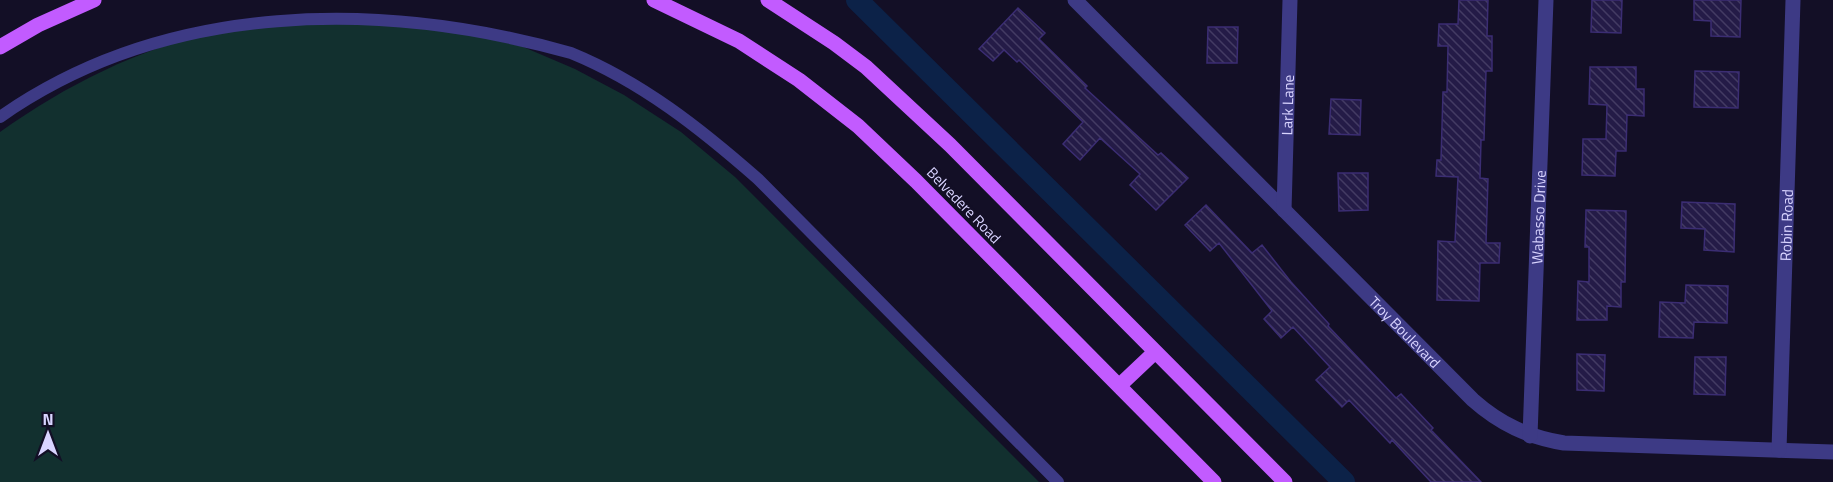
<svg xmlns="http://www.w3.org/2000/svg" width="1833" height="482" font-family="'Titillium Web',sans-serif">
	<style>
		.green { fill: #12302f }
		.lines { fill: none; stroke-linecap: round; stroke-linejoin: round }
		.canal { stroke: #0c2248; stroke-width: 22 }
		.building { fill: url(#building-back-hatch); stroke: #3b2d73; stroke-width: 1.5 }
		.service { stroke: #3d3a85; stroke-width: 12 }
		.minor { stroke: #3d3a85; stroke-width: 15 }
		.primary { stroke: #c25bff; stroke-width: 15 }
		.labels { text-anchor: middle; dominant-baseline: central; stroke-width: 6; stroke-linejoin: round; paint-order: stroke }
		.street-label { font-size: 15px; fill: #d9d4ff; stroke: #130f26 }
	</style>
	<defs>
		<pattern id="building-back-hatch" width="6" height="6" patternUnits="userSpaceOnUse" patternTransform="scale(1.5)"><rect width="6" height="6" fill="#241b47"/><path d="M-1 5l2 2M0 0l6 6M5-1l2 2" fill="none" stroke="#433b63"/></pattern>
	</defs>
	<rect width="100%" height="100%" fill="#130f26"/>
	<path class="green" d="M277,23L420,24L521,46L575,69L624,95L681,132L735,177L1039,482H0V132C66,85 138,49 217,31C237,27 257,25 277,23Z"/>
	<g class="lines">
		<path class="canal" d="M857,0L1344,482"/>
	</g>
	<path class="building" d="M1459,0H1488L1487,36H1492V71H1486L1484,140H1481L1480,178L1488,179L1486,243H1500L1499,263H1480L1479,301L1437,300L1438,241L1455,242L1458,177L1436,176L1437,160H1441L1443,92H1447L1448,46H1438L1439,24H1458Z
		M1592,0H1622L1621,33L1591,32Z
		M1694,0H1741L1740,37L1711,36V21L1694,20Z
		M1018,8L1045,33L1039,39L1087,86L1085,88L1158,155L1161,153L1188,178L1156,210L1130,185L1140,174L1100,138L1080,160L1063,144L1083,122L1019,60L1017,62L1004,50L993,61L979,49Z
		M1208,27H1238L1237,63H1207Z
		M1590,67H1636V89H1644V116L1627,115L1626,151H1616L1615,176L1582,175L1583,139H1606L1607,105L1589,104Z
		M1695,71L1739,72L1738,108L1694,107Z
		M1331,99L1361,100L1360,135L1329,134Z
		M1338,173H1368V210L1339,211Z
		M1682,202L1735,204L1734,252L1704,250L1705,229L1681,228Z
		M1206,205L1252,253L1262,245L1291,282L1329,324L1328,326L1396,398L1401,394L1433,428L1431,430L1481,482H1431L1392,440L1390,443L1349,400L1342,407L1316,380L1330,367L1293,327L1281,338L1264,319L1272,311L1219,243L1210,251L1185,225Z
		M1586,210L1626,211L1625,282H1621V307L1607,306V320H1577L1578,281L1589,282V247H1585Z
		M1686,285L1728,286L1727,323L1694,322L1693,338L1659,337L1660,302L1685,303Z
		M1577,354L1605,355L1604,391L1577,390Z
		M1695,357H1726L1725,395L1694,394Z"/>
	<g class="lines">
		<path class="service" d="M0,117C167,0 382,0 571,53C642,82 701,129 758,179L1058,482"/>
		<g class="minor">
			<path id="s1" d="M1075,0L1473,400C1500,424 1528,437 1564,443L1833,452"/>
			<path id="s2" d="M1284,210L1290,0"/>
			<path id="s3" d="M1530,436L1546,0"/>
			<path id="s4" d="M1779,450L1793,0"/>
		</g>
		<path class="primary" d="M654,0L739,41L799,80L858,126L916,181L1214,482
			M768,0L834,43L866,67L950,145L1285,482
			M0,47L38,25L94,0
			M1119,386L1155,352"/>
	</g>
	<g class="labels">
		<g class="street-label">
			<text stroke="none"><textPath href="#s2" startOffset="105">Lark Lane</textPath></text>
			<text transform="translate(964 205) rotate(46)">Belvedere Road</text>
			<text stroke="none"><textPath href="#s3" startOffset="219">Wabasso Drive</textPath></text>
			<text stroke="none"><textPath href="#s4" startOffset="225">Robin Road</textPath></text>
			<text stroke="none"><textPath href="#s1" startOffset="468">Troy Boulevard</textPath></text>
		</g>
	</g>
	<g transform="translate(48 434)" stroke="#130f26" stroke-width="4.5" paint-order="stroke">
	<path d="M0-4.5L10 22L0 15L-10 22Z" fill="#d9d4ff"/>
	<text y="-9" font-size="16" font-weight="bold" text-anchor="middle" fill="#d9d4ff">N</text>
	</g>
</svg>
